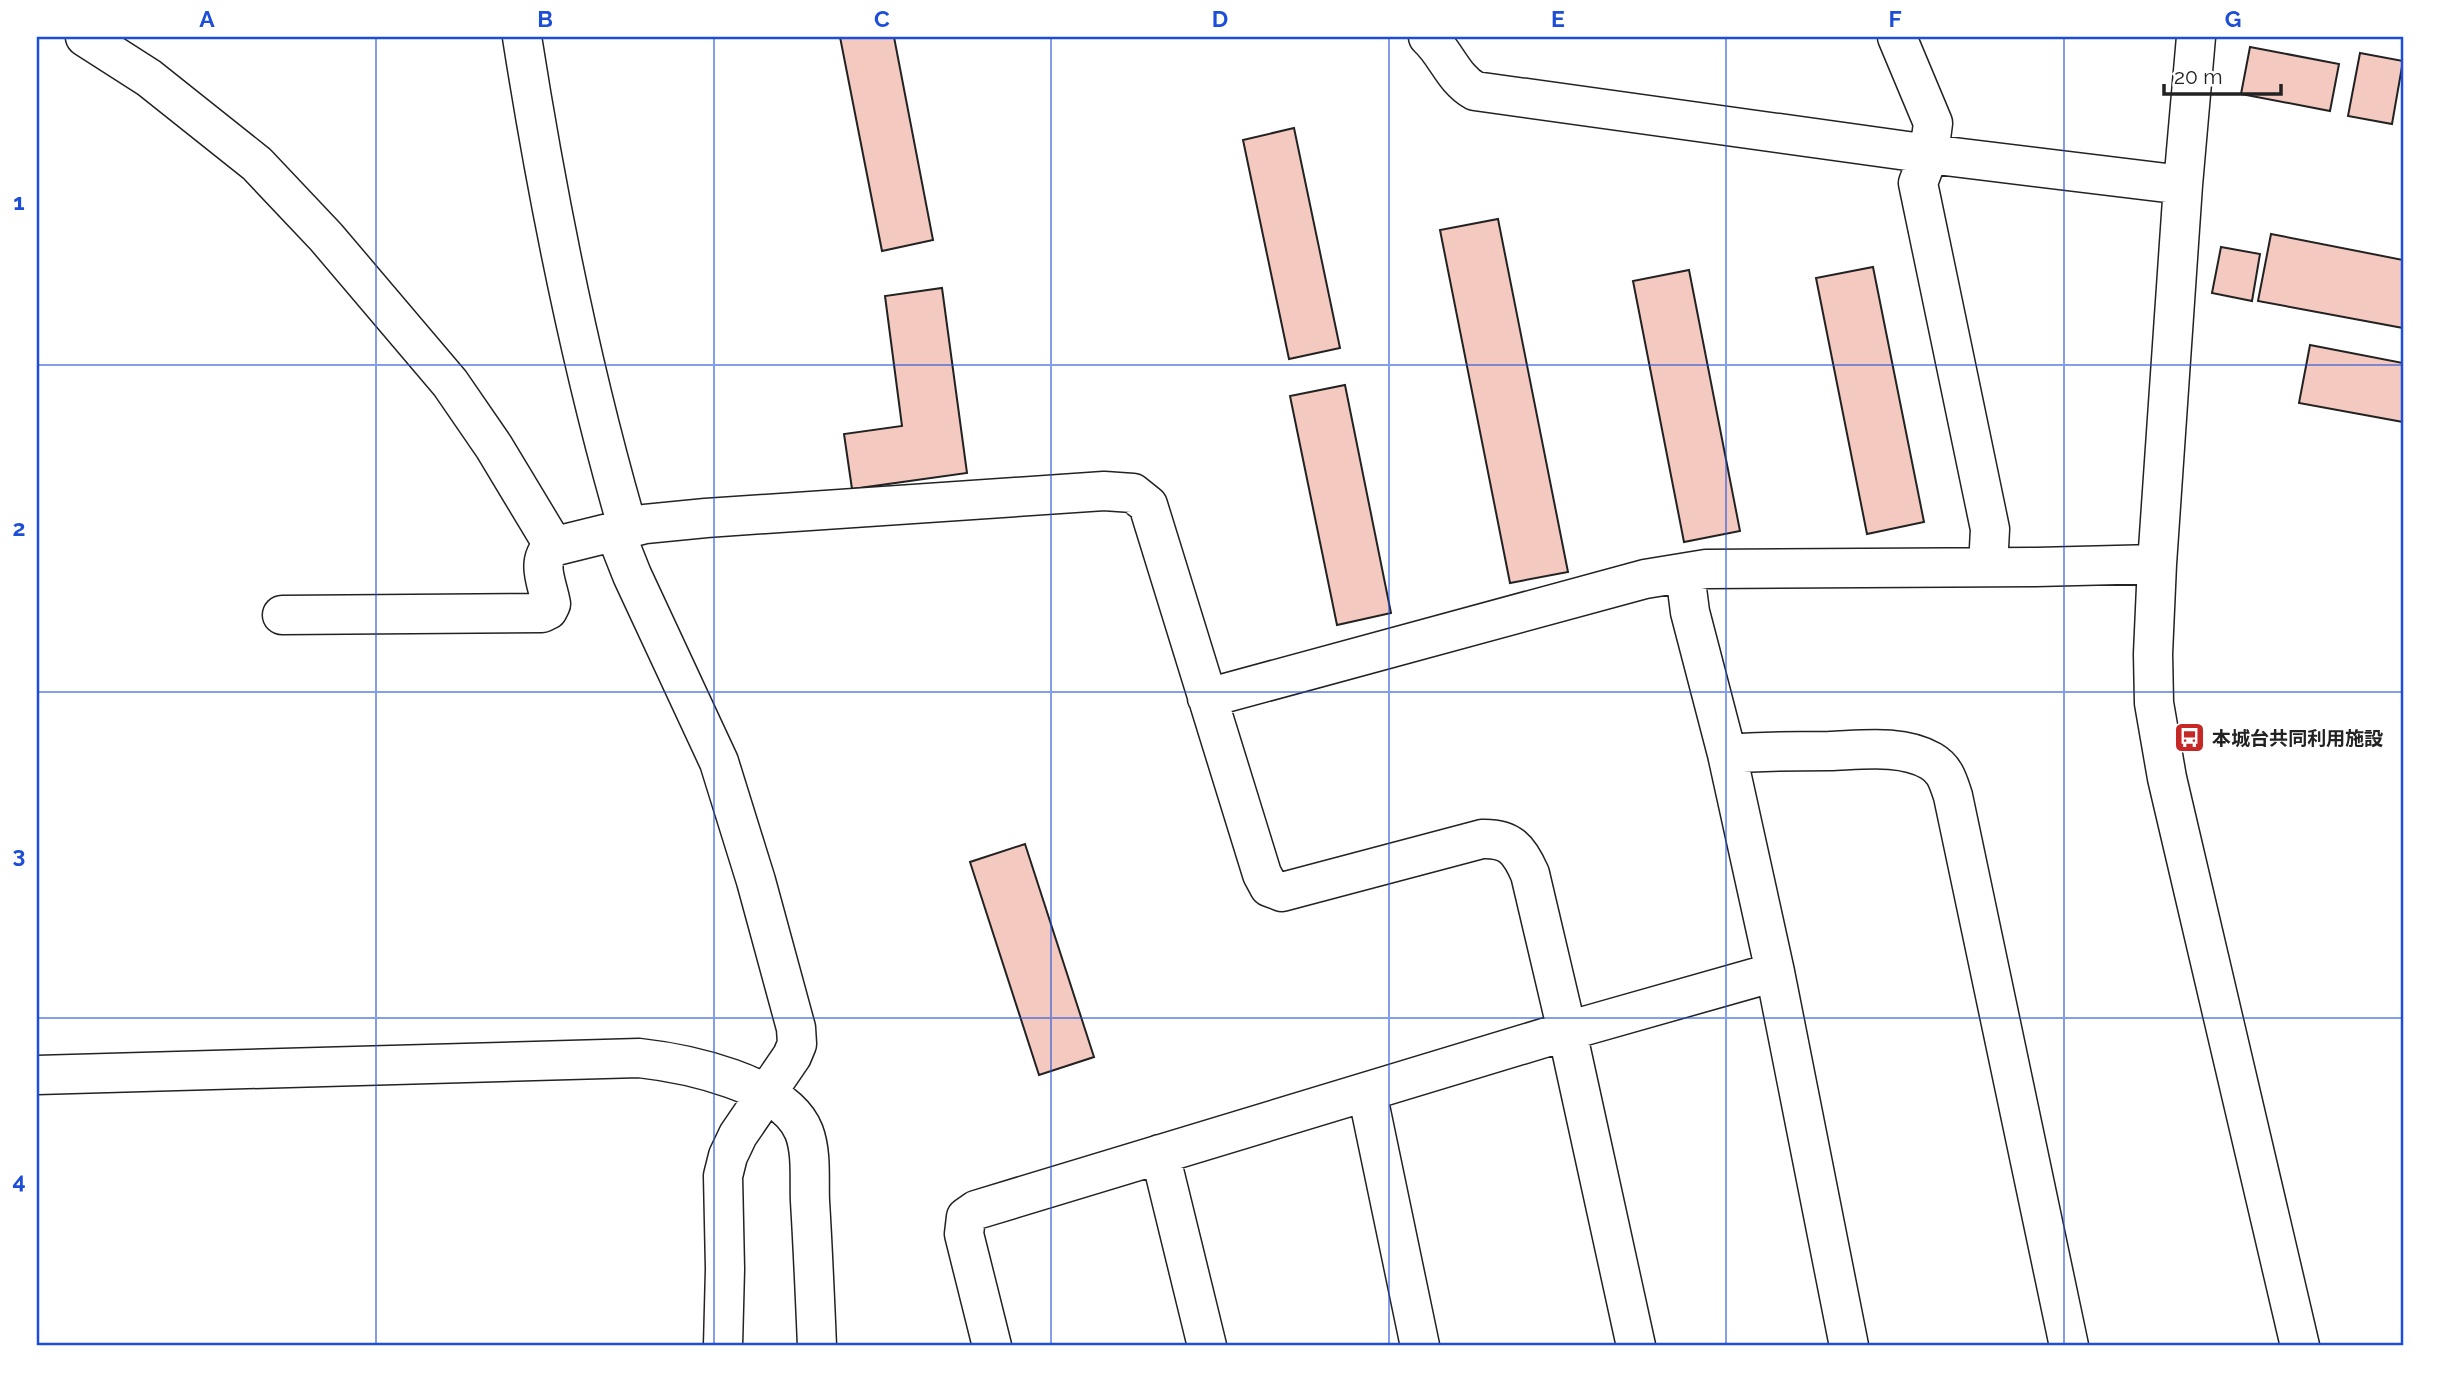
<svg xmlns="http://www.w3.org/2000/svg" width="2440" height="1383" font-family="Raleway,'Noto Sans JP',sans-serif">
	<style>
		.building { fill: #f3c9c0; stroke: #222; stroke-width: 2 }
		.lines { fill: none; stroke-linecap: round; stroke-linejoin: round }
		.minor-casing { stroke: #222; stroke-width: 41 }
		.minor { stroke: #fff; stroke-width: 38 }
		.grid { fill: none; stroke: #1d4ed8; stroke-width: 2; stroke-opacity: 0.55 }
		.labels { text-anchor: middle; dominant-baseline: central; stroke-width: 5; stroke-linejoin: round; paint-order: stroke }
		.poi-label { font-size: 19px; font-weight: bold; fill: #222; stroke: #fff; text-anchor: start }
		.neatline { fill: none; stroke: #1d4ed8; stroke-width: 2.5 }
		.grid-label { font-size: 23px; text-anchor: middle; font-weight: bold; fill: #1d4ed8 }
	</style>
	<rect width="100%" height="100%" fill="#fff"/>
	<path class="building" d="M840,37H894L933,240L882,251Z
		M2250,47L2339,64L2330,111L2241,94Z
		M2360,53L2403,61L2392,124L2348,116Z
		M1294,128L1340,348L1289,359L1243,140Z
		M1498,219L1568,572L1510,583L1440,230Z
		M2271,234L2403,260V328L2258,301Z
		M2221,247L2260,254L2252,301L2212,293Z
		M1873,267L1924,522L1867,534L1816,278Z
		M1689,270L1740,531L1684,542L1633,281Z
		M942,288L967,473L852,489L844,434L902,426L885,296Z
		M2310,345L2403,363V422L2299,403Z
		M1345,385L1391,613L1337,625L1290,396Z
		M1025,844L1094,1057L1039,1075L970,862Z"/>
	<g class="lines">
		<defs>
			<path id="minor" d="M85,37L149,78L257,164L326,237L450,383L494,447L547,535L552,547
				M522,37C548,202 581,368 628,529
				M1428,37C1446,53 1453,79 1475,91L1929,154L2183,185
				M1897,37L1933,123L1929,154L1918,183L1990,529L1988,567
				M2196,37L2183,185L2157,564L2153,654L2154,703L2167,778L2300,1346
				M615,532L632,575L719,762L756,881L796,1028L797,1044L792,1056L738,1135L728,1156L723,1176L725,1269L723,1346
				M1685,573L1690,612L1727,754L1775,972L1849,1346
				M282,615L542,613L548,610L551,604C548,585 535,562 552,547L645,524L706,518L1104,491L1133,493L1148,505L1262,874L1269,887L1282,892L1482,839C1510,838 1519,849 1530,874L1567,1031L1636,1346
				M1207,698L1645,579L1706,569L2036,567L2157,564
				M1727,754C1761,751 1795,751 1829,751C1861,750 1902,744 1931,761C1945,769 1948,781 1953,796L2069,1346
				M37,1075L639,1058C684,1063 785,1083 804,1132C812,1153 809,1180 810,1201C813,1250 815,1298 817,1346
				M1367,1092L1420,1346
				M1160,1154L1207,1346
				M992,1346L964,1234L966,1217L976,1210L1567,1031L1775,972"/>
		</defs>
		<use href="#minor" class="minor-casing"/>
		<use href="#minor" class="minor"/>
	</g>
	<path class="grid" d="M376,37V1346M714,37V1346M1051,37V1346M1389,37V1346M1726,37V1346M2064,37V1346M37,365H2403M37,692H2403M37,1018H2403"/>
	<defs>
		<symbol id="bus-square" viewBox="-11 -11 22 22"><rect x="-9" y="-9" width="18" height="18" rx="4" fill="#c62828" stroke="#fff"/><path d="M-5-6H5V4H4V6H2V4H-2V6H-4V4H-5ZM-3.5-4V0h7V-4ZM-3.5 1.2v1.5H-2V1.2ZM2 1.2v1.5H3.5V1.2Z" fill="#fff"/></symbol>
	</defs>
	<g fill-rule="evenodd">
		<use href="#bus-square" x="2172" y="720" width="35" height="35"/>
	</g>
	<g class="labels">
		<g class="poi-label">
			<text x="2212" y="738">本城台共同利用施設</text>
		</g>
	</g>
	<rect width="2440" height="1383" fill="none" stroke="#ffffff" stroke-width="77"/>
	<path d="M2164 84v10h117v-10" fill="none" stroke="#222222" stroke-width="3.5"/>
	<text x="2174" y="84" font-size="21" fill="#222222" stroke="#ffffff" stroke-width="5" paint-order="stroke">20 m</text>
	<rect x="38" y="38" width="2364" height="1306" class="neatline"/>
	<g class="grid-label">
		<text x="207" y="27">A</text>
		<text x="545" y="27">B</text>
		<text x="882" y="27">C</text>
		<text x="1220" y="27">D</text>
		<text x="1558" y="27">E</text>
		<text x="1895" y="27">F</text>
		<text x="2233" y="27">G</text>
		<text x="19" y="210">1</text>
		<text x="19" y="536">2</text>
		<text x="19" y="863">3</text>
		<text x="19" y="1189">4</text>
	</g>
</svg>
